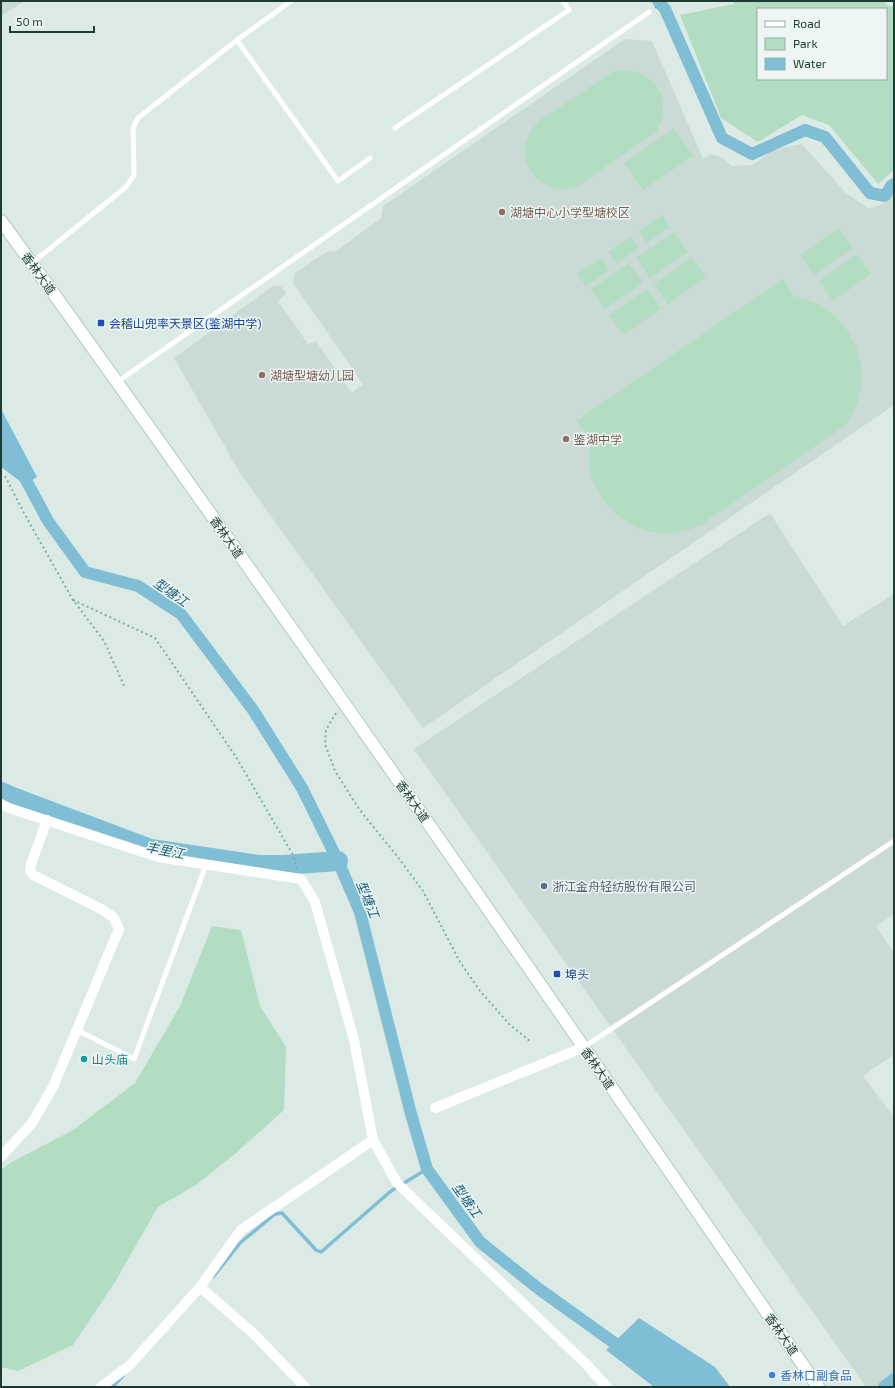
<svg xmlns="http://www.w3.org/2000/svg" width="895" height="1388" font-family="'Exo 2','Noto Sans SC',sans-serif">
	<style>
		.built { fill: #cadad4 }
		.green { fill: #b3ddc3; fill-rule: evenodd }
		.water { fill: #7fbed4 }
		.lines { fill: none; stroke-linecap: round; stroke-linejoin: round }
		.stream { stroke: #7fbed4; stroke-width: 3.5 }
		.canal { stroke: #7fbed4; stroke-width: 12 }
		.river { stroke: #7fbed4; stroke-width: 20 }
		.secondary-casing { stroke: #afcac3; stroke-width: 14 }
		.path { stroke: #7ab0a5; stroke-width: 2; stroke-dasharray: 2 3; stroke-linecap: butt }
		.lane { stroke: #fff; stroke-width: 5 }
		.street { stroke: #fff; stroke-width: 10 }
		.secondary { stroke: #fff; stroke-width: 12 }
		.education-dot { fill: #8d6e63; stroke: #edf6f3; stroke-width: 1.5 }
		.transit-dot { fill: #1a4fb4; stroke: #edf6f3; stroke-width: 1.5 }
		.service-dot { fill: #5c6f8a; stroke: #edf6f3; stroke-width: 1.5 }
		.culture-dot { fill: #0f9aa8; stroke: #edf6f3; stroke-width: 1.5 }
		.shop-dot { fill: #3f7fe0; stroke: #edf6f3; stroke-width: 1.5 }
		.labels { text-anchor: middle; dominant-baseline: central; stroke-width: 3; stroke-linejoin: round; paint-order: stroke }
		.education-label { font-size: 12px; fill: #785e54; stroke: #edf6f3; text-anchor: start }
		.street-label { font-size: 12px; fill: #1d3a35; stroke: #edf6f3 }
		.transit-label { font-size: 12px; fill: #164399; stroke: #edf6f3; text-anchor: start }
		.service-label { font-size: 12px; fill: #4e5e75; stroke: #edf6f3; text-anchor: start }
		.culture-label { font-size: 12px; fill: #0d838f; stroke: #edf6f3; text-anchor: start }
		.shop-label { font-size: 12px; fill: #366cbe; stroke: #edf6f3; text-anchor: start }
		.water-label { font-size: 13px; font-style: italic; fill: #155d78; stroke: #edf6f3 }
	</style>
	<rect width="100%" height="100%" fill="#dceae5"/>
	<path class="built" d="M1,1H25L1,16Z
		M625,39L652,41L703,159L710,154L722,157L732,166L753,165L773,150L802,144L845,192L869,209L888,202L894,190V405L423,728L240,473L174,358L274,285L282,287L286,294L278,301L308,344L316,341L352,393L363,384L293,283L295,273L328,251L335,252L381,218L383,206Z
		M770,513L843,626L894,594V914L876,926L894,953V1054L863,1076L894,1117V1373L880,1387H866L414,749Z"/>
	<path class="green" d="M734,1H886L885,4L894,7V170L878,184L829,125L802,115L758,142L721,118L680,15L734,4ZM758,9H886V79H758Z
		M620,70C657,71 673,98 657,131L580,185C573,188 566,190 559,189C535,186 518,161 527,138C530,131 535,126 540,120L611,73Z
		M674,128L693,156L643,190L624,163Z
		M662,215L670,227L647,243L639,231Z
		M839,228L853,248L814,275L800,255Z
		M674,232L688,252L650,278L636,258Z
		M631,236L639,248L616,264L608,252Z
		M857,254L871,274L833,301L819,281Z
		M692,257L706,277L668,304L654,284Z
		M601,258L609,270L586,286L577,274Z
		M629,263L643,283L605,309L591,289Z
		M783,279L794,296C800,298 806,299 812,301C846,316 868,354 860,392C858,404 852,415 846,425L701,525C691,529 682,533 671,533C635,535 604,512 592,478C590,472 589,465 589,460C589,454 592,447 590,441C588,436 579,426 576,421Z
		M647,289L661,309L623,335L609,315Z
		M212,926L241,930L260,1006L286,1047L284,1110L236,1153L196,1185L158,1207L115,1282L73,1345L18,1371L1,1367V1170L10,1163L73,1130L135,1083L180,1006Z"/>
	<path class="water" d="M1,409L37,477L25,485L1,467Z
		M639,1318L715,1367L730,1387H654L606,1350Z"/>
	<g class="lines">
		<path class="stream" d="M213,1277L240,1243L275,1214L282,1213L316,1250L321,1252L391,1191L427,1169
			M112,1387L123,1376"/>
		<path class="canal" d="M658,1L665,9L722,138L752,154L805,130L825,137L870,193L885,196L891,186L894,184
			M20,469L48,521L85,572L138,586L181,614L253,710L302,788L338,861L360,912L411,1114L427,1169L480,1242L539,1289L627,1352
			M884,1387L894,1379"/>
		<path class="river" d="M1,792L10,796L151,849L259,865H283L338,861"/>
		<defs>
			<path id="secondary" d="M1,221C80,329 157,438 234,547C431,825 625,1106 818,1387"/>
		</defs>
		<use href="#secondary" class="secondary-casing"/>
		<path class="path" d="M655,8L665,1
			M5,476L24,513L73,600L104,641L125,688
			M73,600L155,638L236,757L293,855L297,869
			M336,713L326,730L325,744L335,771L359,809L397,856L423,891L460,962L480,991L510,1025L531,1042"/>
		<path class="lane" d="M237,40L338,181L370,158
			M395,128L569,10L563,1
			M32,263L126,187L134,175L133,128L138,118L237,40L291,1
			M117,382L649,12
			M77,1030L134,1059L206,865
			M584,1047L894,841"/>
		<path class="street" d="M1,804L9,808L158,857L301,879L315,902L354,1040L373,1140L397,1183L585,1363L607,1387
			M435,1108L584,1047
			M1,1157L32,1123L53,1087L119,929L114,918L103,910L33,875L30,871L31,864L47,820
			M200,1287L254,1334L305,1387
			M101,1387L130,1365L200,1287L241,1230L373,1140"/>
		<use href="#secondary" class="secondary"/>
	</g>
	<g class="education-dot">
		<circle cx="502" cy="212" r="4"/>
		<circle cx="262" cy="375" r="4"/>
		<circle cx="566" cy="439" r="4"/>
	</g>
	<g class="transit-dot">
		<rect x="97" y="319" width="8" height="8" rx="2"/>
		<rect x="553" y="970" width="8" height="8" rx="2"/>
	</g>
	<circle class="service-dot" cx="544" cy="886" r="4"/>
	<circle class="culture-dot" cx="84" cy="1059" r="4"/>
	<circle class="shop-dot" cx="772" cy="1375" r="4"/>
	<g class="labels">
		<g class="education-label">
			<text x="510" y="212">湖塘中心小学型塘校区</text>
			<text x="270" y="375">湖塘型塘幼儿园</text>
			<text x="574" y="439">鉴湖中学</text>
		</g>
		<g class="street-label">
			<text transform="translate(39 273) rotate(54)">香林大道</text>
			<text transform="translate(227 537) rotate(55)">香林大道</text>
			<text transform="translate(413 801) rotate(55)">香林大道</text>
			<text transform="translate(598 1068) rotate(55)">香林大道</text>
			<text transform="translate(782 1334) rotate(55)">香林大道</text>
		</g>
		<g class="transit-label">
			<text x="109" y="323">会稽山兜率天景区(鉴湖中学)</text>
			<text x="565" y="974">埠头</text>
		</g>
		<g class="service-label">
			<text x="552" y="886">浙江金舟轻纺股份有限公司</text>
		</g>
		<g class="culture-label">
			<text x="92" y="1059">山头庙</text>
		</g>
		<g class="shop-label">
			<text x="780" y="1375">香林口副食品</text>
		</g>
		<g class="water-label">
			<text transform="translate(171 592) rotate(35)">型塘江</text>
			<text transform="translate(165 850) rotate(11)">丰里江</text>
			<text transform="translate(368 899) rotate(68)">型塘江</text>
			<text transform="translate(467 1200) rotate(54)">型塘江</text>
		</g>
	</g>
	<rect width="895" height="1388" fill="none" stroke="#1d3a35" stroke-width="4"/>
	<rect x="757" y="8" width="130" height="72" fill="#edf6f3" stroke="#9aaba7"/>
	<rect x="765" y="21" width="20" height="6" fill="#ffffff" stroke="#9aaba7"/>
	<text x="793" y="28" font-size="12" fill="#1d3a35">Road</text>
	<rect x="765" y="38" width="20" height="12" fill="#b3ddc3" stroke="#9aaba7"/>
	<text x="793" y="48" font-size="12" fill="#1d3a35">Park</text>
	<rect x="765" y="58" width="20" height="12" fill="#7fbed4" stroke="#9aaba7"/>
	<text x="793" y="68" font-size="12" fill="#1d3a35">Water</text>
	<path d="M10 26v6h84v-6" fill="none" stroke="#1d3a35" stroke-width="2"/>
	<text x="16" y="26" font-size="12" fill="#1d3a35" stroke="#edf6f3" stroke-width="3" paint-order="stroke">50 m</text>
</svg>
